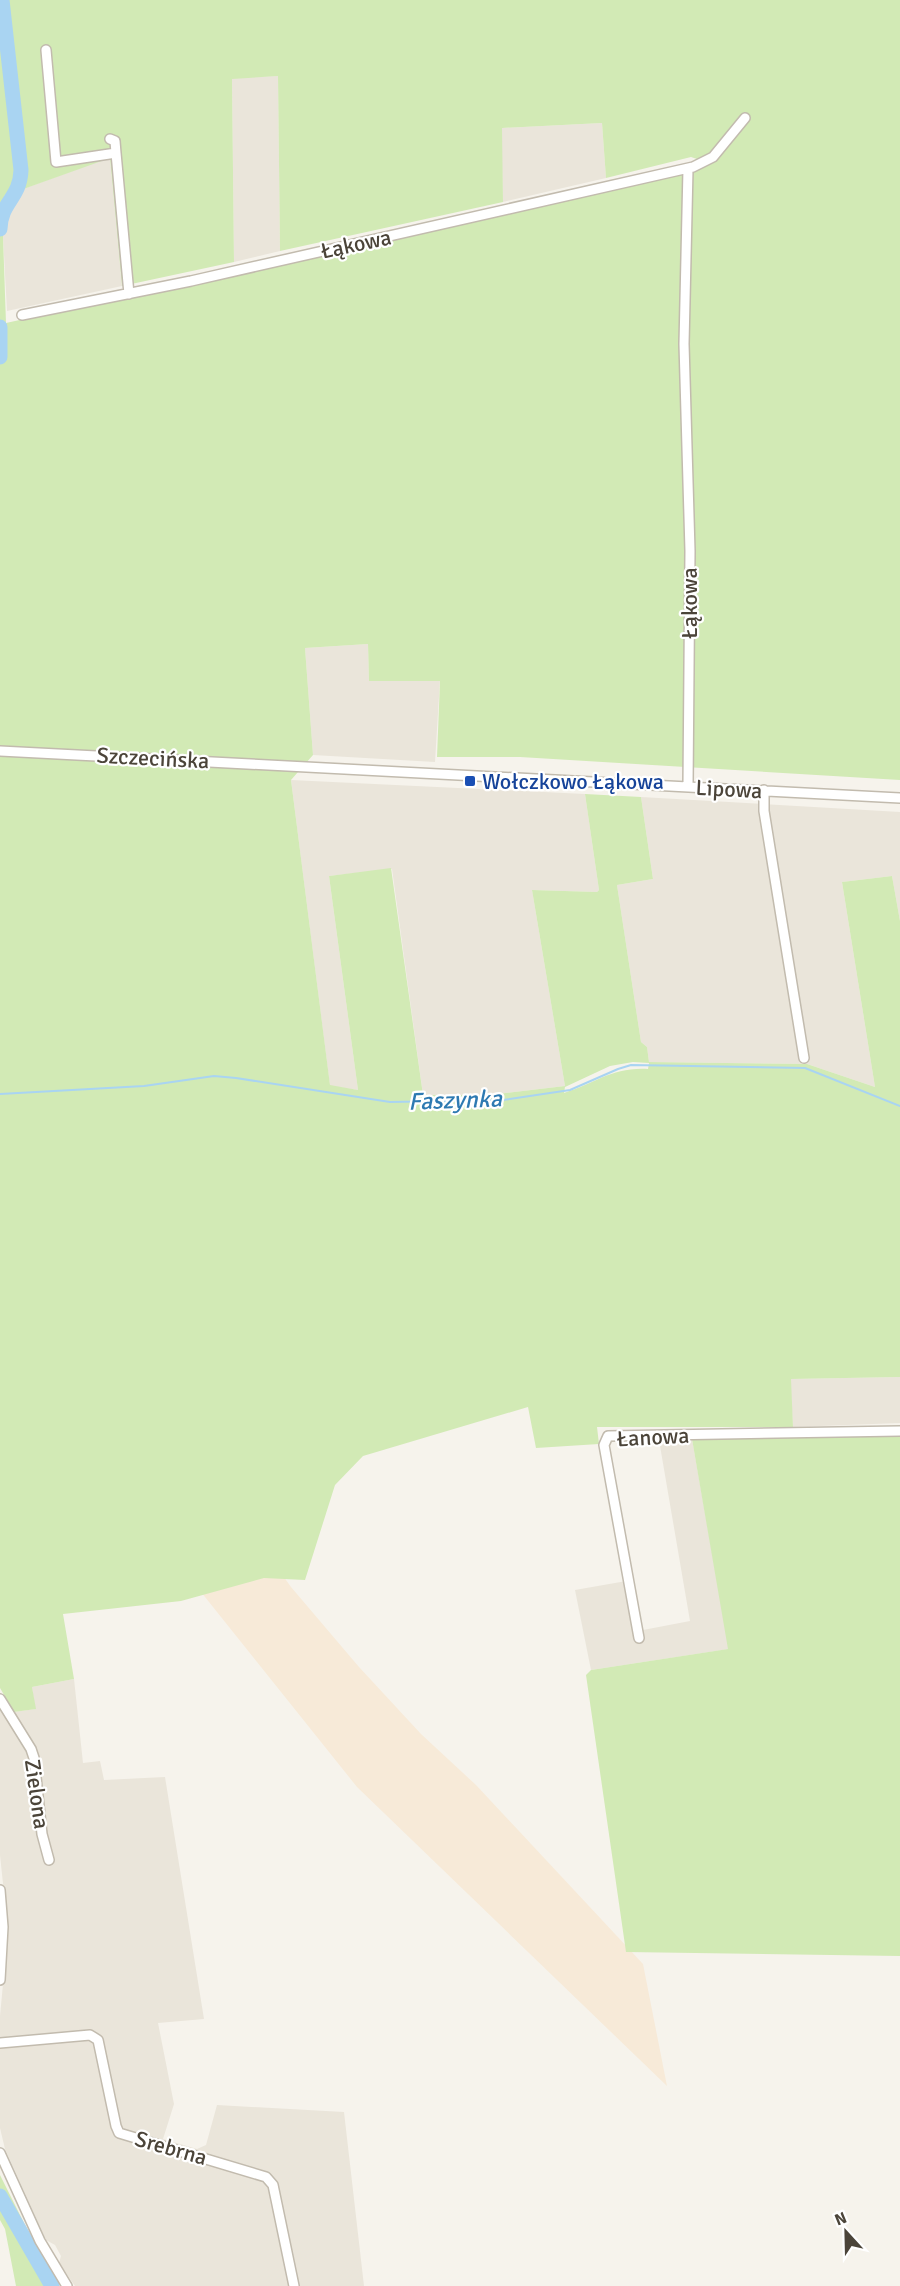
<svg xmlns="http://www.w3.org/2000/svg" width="900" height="2286" font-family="Signika,sans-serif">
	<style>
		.residential { fill: #eae5da }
		.commercial { fill: #f7ead8 }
		.green { fill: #d2eab5; fill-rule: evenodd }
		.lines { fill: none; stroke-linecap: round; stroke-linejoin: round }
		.stream { stroke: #a9d4f2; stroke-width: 2 }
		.river { stroke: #a9d4f2; stroke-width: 15 }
		.minor-casing { stroke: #c2bbae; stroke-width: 12 }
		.minor { stroke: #fff; stroke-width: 9 }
		.transit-dot { fill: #1a4fb4; stroke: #fff; stroke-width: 2 }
		.labels { text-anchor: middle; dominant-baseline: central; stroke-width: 4.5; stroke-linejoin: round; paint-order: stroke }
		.street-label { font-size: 22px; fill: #4b4439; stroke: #fff }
		.transit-label { font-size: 22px; fill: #164399; stroke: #fff; text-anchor: start }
		.water-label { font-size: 24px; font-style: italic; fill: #2e7ab2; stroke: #fff }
	</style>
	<rect width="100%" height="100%" fill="#f6f3ec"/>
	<path class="residential" d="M278,76L280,251L234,262L232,78Z
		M602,123L606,178L503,202L501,128Z
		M110,157L122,286L7,311L3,236L4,196Z
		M368,644L369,681L440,680L435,762L313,755L305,648Z
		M291,780L585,794L599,890L597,892L532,890L565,1086L489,1095H423L392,869L329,876L358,1090L330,1086Z
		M641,797L900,812V921L892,876L842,882L875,1087L807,1064L649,1062L647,1047L641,1042L617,885L653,879Z
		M900,1377V1423L793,1427L790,1379Z
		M692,1439L729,1649L591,1670L575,1590L632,1580L643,1630L690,1621L659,1440Z
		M74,1679L83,1763L100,1761L104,1780L165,1777L204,2019L158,2023L174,2104L163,2139L197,2149L206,2145L217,2105L344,2112L364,2286H75L59,2263L61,2256L55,2245L46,2240L5,2149L0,2128V2016L8,1931L0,1855V1708L6,1717L14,1712L35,1709L32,1687Z"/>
	<path class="commercial" d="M0,1121L251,1531L291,1587L359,1667L421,1734L476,1785L643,1964L667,2086L357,1787L145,1522Z"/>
	<path class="green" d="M0,0H900V780L520,757H437L440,681H369L368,644L305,648L313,755L291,780L330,1085L358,1090L329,876L391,868L423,1095H489L565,1086L532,890L597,892L599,890L585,794L641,797L653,879L617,885L641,1042L647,1047L649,1062L807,1064L875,1087L842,882L892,876L900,921V1377L791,1379L793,1427H597L599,1444L536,1448L528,1407L363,1456L335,1485L305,1580L264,1578L181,1601L63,1614L74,1679L32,1687L36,1709L14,1712L0,1688ZM278,76L280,251L503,202L502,128L602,123L606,178L691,157L697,159L693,172L6,323L3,236L4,196L110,158L122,286L234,262L232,79ZM633,1062L649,1063L648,1069C612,1067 596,1083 564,1093L565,1087L610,1066Z
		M900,1436V1956L626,1952L586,1675L591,1670L728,1649L692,1439Z
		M0,2175L36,2247L59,2286H16L5,2229L0,2220Z"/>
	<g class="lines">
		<path class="stream" d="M0,1094L144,1086L214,1076L236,1078L390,1102L503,1100L570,1090L618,1069L631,1065L805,1068L900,1106"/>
		<path class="river" d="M0,229C1,201 20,199 21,170L2,0
			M0,327V357
			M0,2196L52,2286"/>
		<defs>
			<path id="minor" d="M46,50L56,162L116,153L115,141L110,139
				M116,153L129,294
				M688,169L684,344L690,551L688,786
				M22,315L191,281L693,167L713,157L745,118
				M0,751L900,798
				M764,790V811L804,1058
				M639,1638L604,1445L608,1436L900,1431
				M0,1699L31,1749L34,1758L42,1834L49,1860
				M0,1890L3,1927L0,1980
				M0,2043L90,2035L98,2040L116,2126L119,2133L266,2177L273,2185L294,2286
				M0,2153L40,2241L67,2286"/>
		</defs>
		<use href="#minor" class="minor-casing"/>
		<use href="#minor" class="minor"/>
	</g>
	<rect class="transit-dot" x="464" y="775" width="12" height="12" rx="3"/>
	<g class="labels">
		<g class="street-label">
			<text transform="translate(356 244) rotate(-12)">Łąkowa</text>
			<text transform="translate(689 603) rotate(-90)">Łąkowa</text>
			<text transform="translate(153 758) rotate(3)">Szczecińska</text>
			<text transform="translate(729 789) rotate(3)">Lipowa</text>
			<text transform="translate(653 1437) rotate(-3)">Łanowa</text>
			<text transform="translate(37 1794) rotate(82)">Zielona</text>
			<text transform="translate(171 2148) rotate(16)">Srebrna</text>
		</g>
		<g class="transit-label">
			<text x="482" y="781">Wołczkowo Łąkowa</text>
		</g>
		<g class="water-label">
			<text transform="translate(455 1100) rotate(-2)">Faszynka</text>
		</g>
	</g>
	<g transform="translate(846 2232) rotate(338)" stroke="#ffffff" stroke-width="4.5" paint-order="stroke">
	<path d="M0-4.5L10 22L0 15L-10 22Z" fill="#4b4439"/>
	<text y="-9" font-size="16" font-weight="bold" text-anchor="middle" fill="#4b4439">N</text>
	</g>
</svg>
